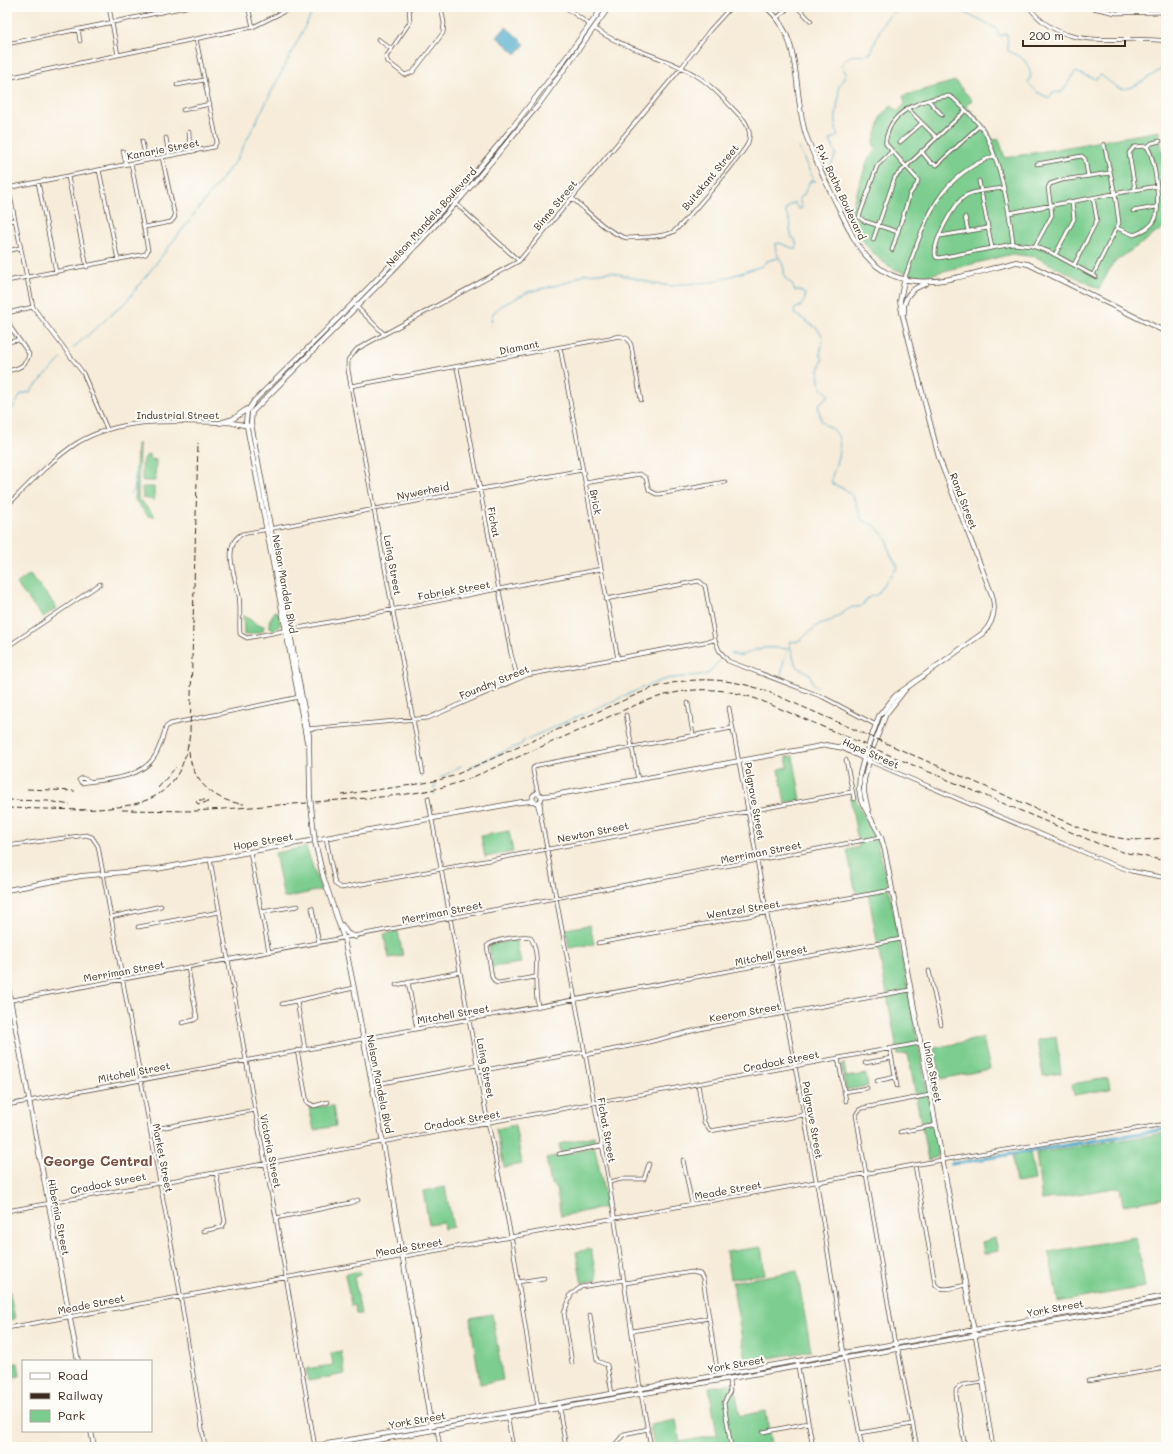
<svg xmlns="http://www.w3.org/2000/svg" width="1173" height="1454" font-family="Mali,sans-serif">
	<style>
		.green { fill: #7bcd8f; stroke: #5b7c56 }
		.water { fill: #4da9cb; stroke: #446a74 }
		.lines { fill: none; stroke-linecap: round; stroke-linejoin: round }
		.stream { stroke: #4da9cb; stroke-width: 1 }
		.canal { stroke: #4da9cb; stroke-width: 3.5 }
		.street-casing { stroke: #57473a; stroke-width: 4.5 }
		.secondary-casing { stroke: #57473a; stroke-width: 5.5 }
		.street { stroke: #fff; stroke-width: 3 }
		.secondary { stroke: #fff; stroke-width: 4 }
		.rail { stroke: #3b2a1e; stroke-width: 1; stroke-dasharray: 6 3; stroke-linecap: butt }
		.secondary-bridge-casing { stroke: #57473a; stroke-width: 5.5; stroke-linecap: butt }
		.secondary-bridge { stroke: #fff; stroke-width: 4 }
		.labels { text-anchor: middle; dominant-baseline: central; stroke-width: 4; stroke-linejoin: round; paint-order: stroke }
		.street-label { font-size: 10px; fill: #3b2a1e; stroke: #fdfcf7 }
		.district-label { font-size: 14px; font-weight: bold; fill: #784f43; stroke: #fdfcf7 }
	</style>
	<rect width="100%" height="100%" fill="#fdfcf7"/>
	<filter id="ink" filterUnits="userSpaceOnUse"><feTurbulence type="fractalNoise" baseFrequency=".025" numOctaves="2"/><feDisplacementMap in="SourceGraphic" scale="8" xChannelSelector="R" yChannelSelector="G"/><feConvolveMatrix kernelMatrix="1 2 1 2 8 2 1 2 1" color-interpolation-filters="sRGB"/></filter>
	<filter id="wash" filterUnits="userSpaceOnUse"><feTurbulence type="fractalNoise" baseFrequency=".012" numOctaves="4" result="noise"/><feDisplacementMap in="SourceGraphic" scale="16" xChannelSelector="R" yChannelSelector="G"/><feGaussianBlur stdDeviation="0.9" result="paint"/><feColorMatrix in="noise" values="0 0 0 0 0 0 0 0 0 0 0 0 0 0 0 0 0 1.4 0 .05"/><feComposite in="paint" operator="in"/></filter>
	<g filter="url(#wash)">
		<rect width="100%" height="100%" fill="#f7ecd9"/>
		<path class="green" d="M955,81L972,100L966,106L988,130L992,139L995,140L999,139L1005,158L1159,131L1166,173V226L1113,263L1099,289L1036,257L1012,254L924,276C883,274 865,248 849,215L868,159L877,150L873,144L882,114L892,106L897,112L905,104L903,96Z
			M137,444H139L138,498L155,516H148L135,500Z
			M147,455H150V459L156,460L155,481H142C142,473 141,460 147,455Z
			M142,487H154V500L143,498Z
			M30,574L57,608L43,617L16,584Z
			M275,611L278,612C280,619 283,627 274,630L270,627L269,621Z
			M243,615L258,625L264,626L263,631L248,635H244Z
			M793,756L801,800L785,803L779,769L788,767L786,757Z
			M854,796L877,843L888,885L939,1154L937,1157L928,1160L908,1054L898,1055L868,892L856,894L847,850L859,847L850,797Z
			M509,831L513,852L485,857L481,836Z
			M306,847L321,890L284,898L275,853Z
			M590,925L594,944L569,948L566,929Z
			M398,931L403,956L389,958L384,934Z
			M516,940L521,963L492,967L489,946L493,944Z
			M1056,1037L1061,1073L1043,1076L1037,1040Z
			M983,1038L990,1069L941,1079L934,1048Z
			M844,1063L846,1077L866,1074L868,1086L846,1090L841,1065Z
			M1108,1078L1110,1089L1074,1095L1072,1084Z
			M333,1106L336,1126L314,1130L309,1107Z
			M515,1125L522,1164L504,1167L496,1129Z
			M1166,1133V1198L1123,1205L1120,1187L1042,1200L1036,1153Z
			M594,1136L596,1145L561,1153L559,1144Z
			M595,1148L607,1207L561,1216L556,1187L551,1184L546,1158Z
			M1030,1152L1035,1180L1016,1183L1012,1156Z
			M445,1187L453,1227L444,1229L443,1222L429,1224L423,1191Z
			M1136,1237L1145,1287L1058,1302L1049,1252Z
			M995,1238L998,1251L984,1254L982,1242Z
			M761,1247L765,1274L730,1279L726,1252Z
			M591,1249L597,1280L582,1283L576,1252Z
			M360,1271V1275L354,1277L361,1314H356L355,1305L351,1306L345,1274Z
			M797,1271L811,1351L746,1362L732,1282Z
			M7,1278L15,1319L7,1320Z
			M492,1314L503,1380L480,1384L470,1318Z
			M341,1351L345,1374L308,1381L306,1369L333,1365L331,1353Z
			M18,1363L20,1376L7,1378V1364Z
			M734,1383L740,1416L766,1411L771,1447H654L650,1425L676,1420L680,1442L717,1435L709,1387Z"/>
		<path class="water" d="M506,27L525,44L516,54L497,37Z"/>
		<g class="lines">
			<path class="stream" d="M933,7L934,9L955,8L997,29L999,36L1007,34L1008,51C1023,56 1027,61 1031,75L1028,83L1037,92L1049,98L1052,93L1062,92L1075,72L1096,79L1101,75C1105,78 1115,87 1119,88C1133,92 1151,74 1164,68L1166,69
				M799,148L814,181
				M831,165L836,154L830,140L838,136L835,124L839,94L838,89L846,73L841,66C852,48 856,60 871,53C876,41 879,26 889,16C893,11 898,13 902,7
				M816,181H810L803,196L799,198L802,208L798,209L794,202L787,208L785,211L791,223L790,230L792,238L795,239L797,248H792L780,243L775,244C775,253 780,258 783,265C785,270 783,274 785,278L792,284L795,291L800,290L805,294V299L800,307L796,308L794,310L795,314L817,328L823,337L820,355L823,359C819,367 816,380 822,388C824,391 827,392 829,395L818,405L821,420L825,425C845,432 840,450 835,468C833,473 831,478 832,484L845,489L854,498L862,520L874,525L887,539L890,554L898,567C891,576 883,584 878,594C876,596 874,595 872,596C863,598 867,609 852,607L830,621L819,624L799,641L789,642L796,666L810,674L813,684L817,687
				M490,326L493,313L501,306L528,292L566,283L584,274L611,272L655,284L673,286L681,284L713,282L762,266L767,261L778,258
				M73,348L126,302L237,159L315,7
				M7,410H12L21,394L30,392L61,359
				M130,494L134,490L136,466
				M731,653C743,659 747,652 758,649C766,647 780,648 788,649
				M781,675L784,660L789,647
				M467,768L522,744L523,741L649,685L666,679L708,674L719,661
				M440,778L461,766
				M434,789L436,783
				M434,792L435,795"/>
			<path class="canal" d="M951,1164L1166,1129"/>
		</g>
	</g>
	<g filter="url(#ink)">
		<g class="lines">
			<defs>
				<path id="street" d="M109,7L118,55
					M248,7L253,27
					M409,7L410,22L386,57L388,62L405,75L413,72L443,33L444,23L441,7
					M565,7L590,25
					M797,7L811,21
					M1029,7C1064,54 1117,34 1166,41
					M1088,7L1116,13L1166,12
					M777,18L789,7
					M78,29L80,41
					M378,39L391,49
					M7,44L186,7
					M7,78L253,27L293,7
					M177,85L204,80
					M929,101L942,115
					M907,108L936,137
					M183,110L210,104
					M189,132L190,151
					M166,138L169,155
					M142,141L146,160
					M900,142L922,123
					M1147,147L1152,143L1160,141
					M123,151L126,164
					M892,151L877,166L859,217L864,221L898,232
					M921,151L931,163L937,165L979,126
					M1037,164L1082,156L1085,159L1088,176
					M99,170L118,260
					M68,177L87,267
					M7,181L33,307L83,373L107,429
					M979,181L992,248
					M38,182L56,272
					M7,188L214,147L217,141L196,39
					M1003,188C992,190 977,190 967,195C955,200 930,246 936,257L939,258L1013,244L1032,246L1050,252L1096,277
					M572,198C588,211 606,233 627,238C641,237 660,238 673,232C681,227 745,152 748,143C751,134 749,128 744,120C730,106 716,89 700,78C667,56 626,51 594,28
					M451,199L519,261
					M1133,211L1156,207
					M1009,213L1157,186
					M965,217L968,231
					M7,221L15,220
					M145,227L171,222L175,217L162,157
					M1117,228L1134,235C1140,233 1151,227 1154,221C1162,211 1155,153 1146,146L1134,147L1129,153L1135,189
					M940,236L988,228
					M873,240L895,177L965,111
					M1035,246L1052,215L1048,188L1050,184L1062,180L1110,173
					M892,250L910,194L917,184L918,180L886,144C885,140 886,137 888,132C895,109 926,98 949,96L953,98C964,109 979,121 986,135C1002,168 1009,208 1013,244
					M7,251L20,248
					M1055,255L1074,219L1072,202
					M1074,265L1097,220L1093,198
					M1093,275L1119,223L1115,194L1104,144
					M904,280C924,226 934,178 994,156
					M7,281L146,254L148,250L131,163
					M7,288V296
					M353,303L383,333
					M7,313L33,307
					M7,316L11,328L29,354C27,366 17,369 7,371
					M7,342L19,340
					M560,347L618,659
					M457,368L511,654L518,679
					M351,386L620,336L628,339L631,345L641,400
					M582,470L242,534C221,545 236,579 239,596C241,608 239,621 240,634L247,638L601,569
					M585,483L640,474L646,478L649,490L656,494H660L725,482
					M7,506C29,484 51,460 77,443C124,415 181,422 233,423
					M606,599L699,581L705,586L715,640L719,650L728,661L823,697L876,725
					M7,647L100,584
					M688,703L693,735
					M729,708L816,1180
					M626,715L638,780
					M307,729L428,718L527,675L715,640
					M846,760L854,799
					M869,761L1109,863L1131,871L1166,878
					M423,773L348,370V360L357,349L519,261L681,68L710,30L731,7
					M90,781L82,778L79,780L82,783C106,779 140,780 155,756C160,747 163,737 166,727L170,724L299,697
					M538,794L533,771V768L538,765L732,728
					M428,798L485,1107L512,1241L538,1408
					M540,802L541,811
					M537,803L541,817L609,1182L641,1394L651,1447
					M326,838L335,884L341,888L851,792
					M7,846L86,835L92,837L98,846L178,1281L205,1447
					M250,852L269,952
					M210,859L255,1110L276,1218L315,1447
					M312,908L319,943
					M261,912L298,906
					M111,917L161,906
					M138,927L219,912
					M598,943L892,890
					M929,971L941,1024
					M536,977L498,983L495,982L492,977L487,946C492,940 522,935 530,937C540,950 535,972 536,987C536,994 537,1000 538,1007
					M408,982L417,1029
					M396,985L460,972
					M7,1001L881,837
					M297,1001L305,1049
					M282,1004L354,988
					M182,1023L194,1020L197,1018L188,968
					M890,1049L897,1086
					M297,1050L307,1102L314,1106L328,1102
					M585,1055L645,1043L704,1028L910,990
					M838,1058L846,1101
					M865,1063L892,1058
					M479,1071L584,1052
					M877,1081L895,1077
					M698,1084L704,1122L710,1131L804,1115
					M372,1085L477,1065
					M844,1092L867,1088
					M7,1105L901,939
					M150,1130L255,1110
					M900,1132L936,1125
					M559,1154L601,1146
					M683,1160L692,1204
					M915,1165L935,1284C941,1293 956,1287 965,1285
					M609,1182L622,1179H644L649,1164
					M818,1182L942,1160L1166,1124
					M817,1184L844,1354L862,1447
					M7,1211L920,1043
					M276,1218L350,1203L358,1200
					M203,1231L222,1227L225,1222L216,1172
					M518,1282L544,1278
					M625,1283L692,1272L700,1274L703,1279L718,1375
					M572,1293L564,1313L572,1363
					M569,1296L581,1287L624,1280
					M590,1315L597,1361L607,1365L612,1394
					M7,1328L815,1182
					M632,1331L709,1318
					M975,1336L986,1391
					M978,1353L993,1447
					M797,1362L813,1447
					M729,1380L730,1391L724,1403L731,1447
					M1088,1381L1166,1368
					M558,1403L566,1447
					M507,1415L513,1447
					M437,1429L440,1447
					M763,1432L808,1423
					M859,1433L913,1424
					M613,1447L624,1434L648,1429
					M917,1447L898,1350L894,1339L856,1115L859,1110L863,1108L930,1095
					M965,1447L956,1395V1390L962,1385L984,1382"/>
				<path id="secondary" d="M766,7C804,38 792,93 806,135C818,169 836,202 852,235C890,307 954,278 1016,262L1028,264L1166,332
					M904,281L900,301L902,313L939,458L992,595C996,609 994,622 983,633L895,696L879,716L864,758L860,773L859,789L861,801L881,837L885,851L975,1336
					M904,313C903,297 911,288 926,284
					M220,423L233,419L247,409
					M233,423L249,426
					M307,742L246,422L247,412L254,401C323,333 393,266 457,193C510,134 557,71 603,7
					M532.5 798a4.5 4.5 0 1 1 9 0a4.5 4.5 0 1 1-9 0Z
					M310,796L309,735L251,423L252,412L392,271L461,198L540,103L609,7
					M541,796L554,795L826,745L843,748L869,761
					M868,810L864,792V780L872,750L886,714L905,690
					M315,842L323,876L344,939L354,988L388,1170L431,1426
					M7,890L81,876L157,869L521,802L534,801
					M342,925L347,933L355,937
					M7,982L78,1361
					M91,1431L94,1447
					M309,1447L1166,1296
					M337,1447L1166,1302"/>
			</defs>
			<use href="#street" class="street-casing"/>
			<use href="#secondary" class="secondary-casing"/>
			<use href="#street" class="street"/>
			<use href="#secondary" class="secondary"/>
			<path class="rail" d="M189,751C191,781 215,802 244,804
				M158,788L176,767
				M27,789L75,791
				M342,795C379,788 417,787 453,776L647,690C689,675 731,677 771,693L1080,828C1109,837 1135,844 1166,837
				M7,800L48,801L70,805
				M199,800H206L208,802L198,804L196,802Z
				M315,802C368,797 423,798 473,777C509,761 545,745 582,729C646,700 691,674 762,701L1099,844L1123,852L1166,861
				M7,808L84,810
				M80,810C140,807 181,803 190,733L198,443
				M122,810L195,811L307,803"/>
			<defs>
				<path id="secondary-bridge" d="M310,796L315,842"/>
			</defs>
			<use href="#secondary-bridge" class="secondary-bridge-casing"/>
			<use href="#secondary-bridge" class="secondary-bridge"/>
		</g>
	</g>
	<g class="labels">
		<g class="street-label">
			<text transform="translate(163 149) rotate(-11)">Kanarie Street</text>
			<text transform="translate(710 177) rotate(-50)">Buitekant Street</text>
			<text transform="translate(841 192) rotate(65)">P.W. Botha Boulevard</text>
			<text transform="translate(555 205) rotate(-50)">Binne Street</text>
			<text transform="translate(431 217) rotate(-48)">Nelson Mandela Boulevard</text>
			<text transform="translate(519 347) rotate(-11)">Diamant</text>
			<text x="178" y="415">Industrial Street</text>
			<text transform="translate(423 491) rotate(-11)">Nywerheid</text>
			<text transform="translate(964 501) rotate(69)">Rand Street</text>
			<text transform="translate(596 502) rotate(79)">Brick</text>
			<text transform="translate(494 522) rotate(79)">Fichat</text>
			<text transform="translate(393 565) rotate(80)">Laing Street</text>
			<text transform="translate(285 584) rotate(80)">Nelson Mandela Blvd</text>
			<text transform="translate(454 590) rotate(-10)">Fabriek Street</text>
			<text transform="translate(494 682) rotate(-22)">Foundry Street</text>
			<text transform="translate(871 753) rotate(24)">Hope Street</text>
			<text transform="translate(755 801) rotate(80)">Palgrave Street</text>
			<text transform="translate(593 832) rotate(-11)">Newton Street</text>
			<text transform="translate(263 841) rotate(-10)">Hope Street</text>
			<text transform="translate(761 852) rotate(-11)">Merriman Street</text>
			<text transform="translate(743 909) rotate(-9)">Wentzel Street</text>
			<text transform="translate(442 912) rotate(-11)">Merriman Street</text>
			<text transform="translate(771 955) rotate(-11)">Mitchell Street</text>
			<text transform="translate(124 971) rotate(-10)">Merriman Street</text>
			<text transform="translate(745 1012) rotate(-10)">Keerom Street</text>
			<text transform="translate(453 1014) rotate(-10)">Mitchell Street</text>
			<text transform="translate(781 1061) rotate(-11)">Cradock Street</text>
			<text transform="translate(486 1068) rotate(80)">Laing Street</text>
			<text transform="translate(134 1072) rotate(-11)">Mitchell Street</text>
			<text transform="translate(933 1072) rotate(79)">Union Street</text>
			<text transform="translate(380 1084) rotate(79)">Nelson Mandela Blvd</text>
			<text transform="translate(462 1120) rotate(-10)">Cradock Street</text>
			<text transform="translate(813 1120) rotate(80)">Palgrave Street</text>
			<text transform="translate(607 1130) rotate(80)">Fichat Street</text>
			<text transform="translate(271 1151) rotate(79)">Victoria Street</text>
			<text transform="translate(163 1158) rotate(79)">Market Street</text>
			<text transform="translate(108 1183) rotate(-11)">Cradock Street</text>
			<text transform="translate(728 1190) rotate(-10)">Meade Street</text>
			<text transform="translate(59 1217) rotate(79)">Hibernia Street</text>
			<text transform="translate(409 1247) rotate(-10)">Meade Street</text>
			<text transform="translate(91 1304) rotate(-11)">Meade Street</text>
			<text transform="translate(1055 1308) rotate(-10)">York Street</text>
			<text transform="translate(736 1364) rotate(-10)">York Street</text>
			<text transform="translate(417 1420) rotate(-10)">York Street</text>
		</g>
		<g class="district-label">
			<text x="98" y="1160">George Central</text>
		</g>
	</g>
	<rect width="1173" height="1454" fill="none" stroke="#fdfcf7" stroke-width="24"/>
	<rect x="22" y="1360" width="130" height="72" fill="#fdfcf7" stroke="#afa8a0"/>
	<rect x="30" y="1373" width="20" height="6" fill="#ffffff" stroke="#afa8a0"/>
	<text x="58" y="1380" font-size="12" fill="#3b2a1e">Road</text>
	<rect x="30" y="1393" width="20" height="6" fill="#3b2a1e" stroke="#afa8a0"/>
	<text x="58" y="1400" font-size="12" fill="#3b2a1e">Railway</text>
	<rect x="30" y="1410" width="20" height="12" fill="#7bcd8f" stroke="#afa8a0"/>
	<text x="58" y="1420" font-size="12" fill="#3b2a1e">Park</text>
	<path d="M1023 40v6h102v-6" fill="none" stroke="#3b2a1e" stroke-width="2"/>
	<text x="1029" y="40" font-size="12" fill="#3b2a1e" stroke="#fdfcf7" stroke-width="3" paint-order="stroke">200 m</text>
</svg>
